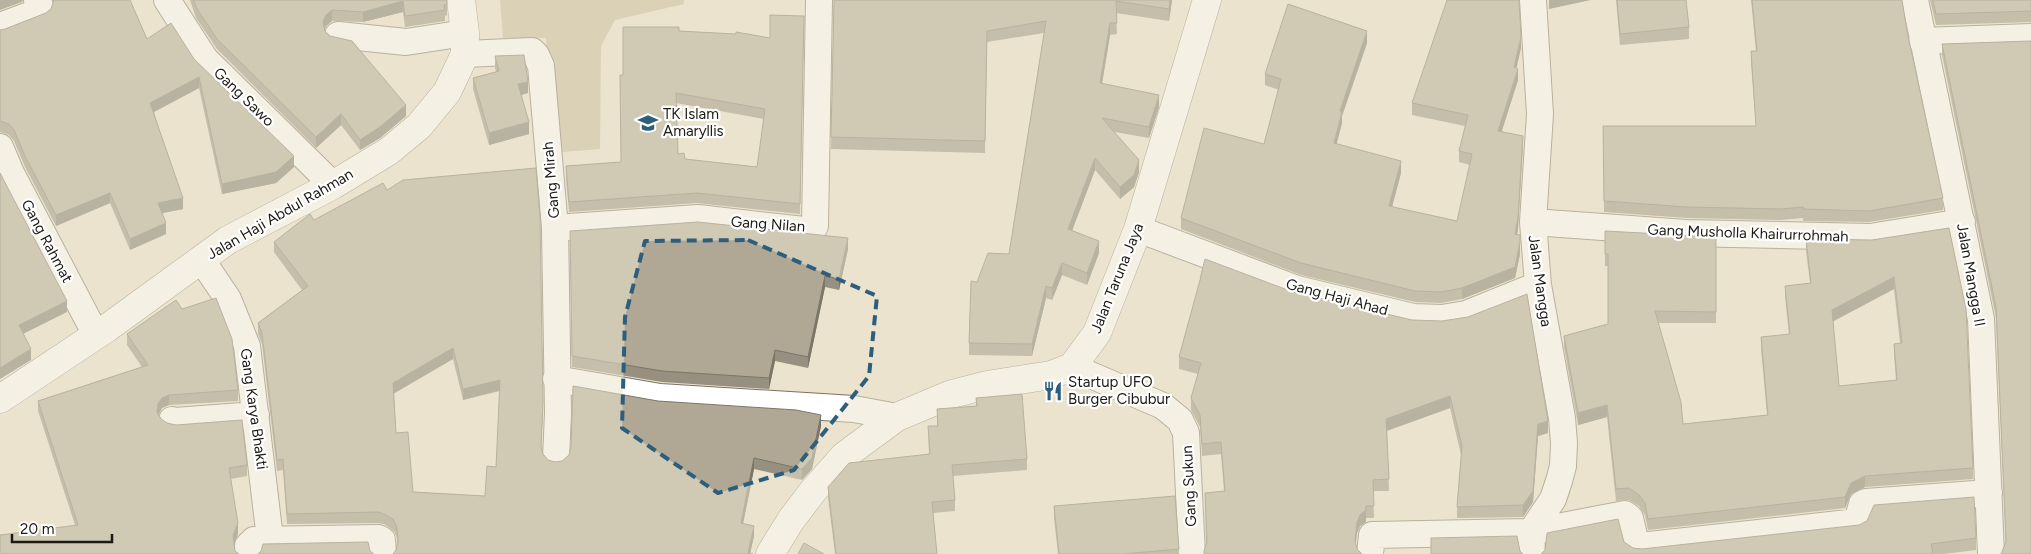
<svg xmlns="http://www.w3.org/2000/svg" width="2031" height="554" font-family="Figtree,sans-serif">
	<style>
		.green { fill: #c7ba9c }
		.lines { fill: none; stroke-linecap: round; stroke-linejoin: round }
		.street-casing { stroke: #7b7361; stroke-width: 28 }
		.secondary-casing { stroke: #7b7361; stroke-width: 29 }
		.street { stroke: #fff; stroke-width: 26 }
		.secondary { stroke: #fff; stroke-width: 28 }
		.wall { fill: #979080; fill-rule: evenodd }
		.shaded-wall { fill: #7b7668 }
		.building { fill: #b0a895; stroke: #7b7668; fill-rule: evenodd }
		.marked { fill: none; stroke: #2d5e7c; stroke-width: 4; stroke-dasharray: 10 6; stroke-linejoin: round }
		.labels { text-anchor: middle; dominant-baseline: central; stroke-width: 4.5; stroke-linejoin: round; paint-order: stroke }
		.street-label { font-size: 15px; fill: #1d1a13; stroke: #fff }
		.poi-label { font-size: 15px; fill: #1d1a13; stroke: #fff; text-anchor: start }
	</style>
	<rect width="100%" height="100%" fill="#ebe3ce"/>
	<path class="green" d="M500,0H684V4L615,20L601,46L600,149L551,153L546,38H503Z"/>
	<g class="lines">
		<defs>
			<path id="street" d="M167,0L205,59L333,185
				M1915,0L1981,319L1991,554
				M0,26L35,13L39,11L40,6L37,0
				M338,35L406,42L465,33
				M1922,41L2031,37
				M465,54L532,51L536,55L541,66L555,228L558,413L556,458
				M0,147L11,173L96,335
				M1533,222L1686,233L1870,237L1962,222
				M555,228L698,218L804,230L815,226L819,0
				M1138,229L1297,289L1413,317L1442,318L1466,314L1538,285
				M201,259L228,299L247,346L270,539
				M1072,367L1163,406L1180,420L1186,433L1192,554
				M556,379L660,397L854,409L897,417
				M172,420L175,421L256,415
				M248,554V546L254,540L378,538L382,540L383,554
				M1370,554L1372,535L1531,532L1625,514L1630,518L1636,544L1640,546L1857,522L1862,504L1866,502L1989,493
				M1532,554L1531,532L1553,499L1559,481L1563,466L1564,443L1562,418L1538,285L1533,222L1540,114L1533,0"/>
			<path id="secondary" d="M0,399L107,328L228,240L333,185L389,151L419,126L447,92L465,54V33L461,0
				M770,554L791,520L813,491L844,456L897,417L952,394L987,385L1051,375L1072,367L1097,333L1138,229L1207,0"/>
		</defs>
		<use href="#street" class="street-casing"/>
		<use href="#secondary" class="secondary-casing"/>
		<use href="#street" class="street"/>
		<use href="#secondary" class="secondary"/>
	</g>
	<path class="wall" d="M52,0H130L147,39L194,59L294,167L276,183L222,194L199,88L154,112L183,209L162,213L166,234L130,250L110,203L56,226L25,167L14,141L9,135L0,132V30L5,29L46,13L51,9L53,3Z
		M190,0H447V15L445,16V21L405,27L403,12L363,22L332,21L326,26L325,31L406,116L380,138L360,150L341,125L316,148L217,49L196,18Z
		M834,0H1172L1169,21L1116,13L1117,34L1110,35L1102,84L1159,107L1149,138L1115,132L1139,172L1134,187L1120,199L1095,170L1072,231L1099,253L1087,285L1062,275L1052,300L1046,298L1032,356L969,355V343L977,282L1009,254L1044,33L987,42L985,153L831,149Z
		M1616,0H1686L1689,27V39L1620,45Z
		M1751,0H1902L1907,31L1943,198V210L1869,222L1803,221V218L1781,220L1687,218L1604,212L1603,126H1756L1751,63V51H1756Z
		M1930,0H2031V22L1936,25Z
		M804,16L800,214L697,203L569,212L566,177V166L621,162L623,75L679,31L770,38ZM676,103L764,119L757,167L685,159L678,154Z
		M2031,41L2006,543L1996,318L1942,55V44Z
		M1367,43L1342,116V123L1336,144L1401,173L1392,207L1457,221L1470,165L1459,162V151L1465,126L1412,115V103L1521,48L1516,68L1518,80L1502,131L1523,148L1518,229L1517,235L1520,254L1515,278L1462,299L1441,303L1415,302L1301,275L1181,229V218L1264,144L1279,90L1265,85V74Z
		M495,56L528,93L521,95L529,134L489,145L473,89V78L496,72L495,68Z
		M387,190L543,413L541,448L543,454L548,460L555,462L562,461L658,401L821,426L812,469L802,480L754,469L743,523L754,536L750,553L396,550L397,545V538L394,531L384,524L378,523L287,524L283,470L277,471L262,344L258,334V323L302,290L274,252V242L314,220ZM453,359L463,400L500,391L496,467L485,496L413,492L396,433L394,393Z
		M1949,228L1973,468V479L1865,487L1851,494L1845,508L1648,530L1645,515L1639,506L1629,500L1616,501L1607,417L1578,425L1564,347V336L1608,324V266H1605V231L1716,237V323H1658L1683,424L1767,415L1761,349V337L1789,335L1785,297V286L1810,283L1806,251V239L1872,240ZM1894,289L1900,343L1894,344V355L1896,380L1839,386L1833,321Z
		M570,231L848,249L839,290L825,287L808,368L775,361L769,389L662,382L572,367Z
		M1200,280L1548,433L1538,436L1533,502L1523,517L1457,518V507L1461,455L1450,408L1387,431L1389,491H1373L1374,518H1366V522L1360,526L1357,533L1206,543L1205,493L1224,491L1221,454L1202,456L1200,427L1191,410V398L1198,374L1179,369V357Z
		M127,334L238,390V401L169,405L162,408L159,414L161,419L167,423L247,465V476L231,479L238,534L234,543L75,525L38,411V401L142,367L127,345Z
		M976,398L1027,459V470L953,476L955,500V511L933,513L937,554H835L828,498V487L929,454L928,426H937V409L976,406Z
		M1054,506L1179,549V554H1058L1054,518Z
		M1976,538V550L1944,554H1541L1624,542L1633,548L1642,549Z"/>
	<path class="shaded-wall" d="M0,0H23L22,2L0,10Z
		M1170,0H1172L1169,21V9Z
		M1549,0H1591L1549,9Z
		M403,1V12L363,22V12Z
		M332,10V21L326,26L323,33V22L326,15Z
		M1110,23V35L1100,95V83Z
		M1367,31V43L1342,116V123L1334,155V143L1340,111Z
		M1521,37V48L1514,79V67Z
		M1518,69V80L1498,142V131Z
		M199,77V88L150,114V103Z
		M528,82V93L518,96V84Z
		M1159,95V107L1149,138V127Z
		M406,105V116L380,138L360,150V140Z
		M341,114V125L316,148V137Z
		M529,122V134L489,145V133Z
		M1523,136L1518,229L1515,246V234Z
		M294,156V167L276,183L222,194V184Z
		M1095,158V170L1068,241V229Z
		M1139,160V172L1134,187L1120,199V187Z
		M1401,161V173L1389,218V206Z
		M110,193V203L56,226V215Z
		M183,198V209L158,214V203Z
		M166,223V234L130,250V239Z
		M848,238V249L839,290V279Z
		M1099,241V253L1087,285V273Z
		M1520,242V254L1515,278L1462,299V288Z
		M1062,263V275L1052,300V288Z
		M825,276V287L808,368V357Z
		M1894,277V289L1832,322V310Z
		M1046,286V298L1032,356V344Z
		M67,301V312L19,336V325Z
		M453,348V359L393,394V383Z
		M31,349V360L0,379V368Z
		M775,350V361L769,389V378Z
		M500,380V390L463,400V389Z
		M169,395V405L162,408L158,415L157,412L158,404L162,398Z
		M1450,396V408L1386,431V419Z
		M1607,405V417L1578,425V413Z
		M821,415V426L812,469L802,480V469Z
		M1548,421V433L1538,436L1533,502L1523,517V505L1538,424Z
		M754,458V469L741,534V523Z
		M1865,476V487L1851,494L1845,508V497L1851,483Z
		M1366,506V522L1360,526L1357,533L1355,553V541L1357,522L1360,515Z
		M238,523V534L233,546V535Z
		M754,526V536L750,554H748Z"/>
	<path class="building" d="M54,0H130L147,39L171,23L194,59L294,156L276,172L222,184L199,77L150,103L183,198L158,203L166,223L130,239L110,193L56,215L25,156L14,130L9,124L0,121V30L5,29L46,13L51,9Z
		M194,0H447V4L444,5L445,10L405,16L403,1L363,12L332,10L326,15L323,22L325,31L330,36L352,41L406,105L380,127L360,140L341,114L316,137L217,39L196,7Z
		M834,0H1170L1169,9L1116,1L1117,23H1110L1100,83L1159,95L1149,127L1102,118L1139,160L1134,175L1120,187L1095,158L1068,229L1099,241L1087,273L1062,263L1052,288L1046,286L1032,344L969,343L971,281L977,282L988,253L1009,254L1046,21L987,31L985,141L831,137Z
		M1447,0H1519L1521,37L1514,67L1518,69L1498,131L1523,136L1518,217L1515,234L1520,235V242L1515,267L1462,288L1441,292L1415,291L1301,263L1181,218L1204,128L1264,144L1281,79L1265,74L1288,4L1367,31L1340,111L1342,112L1334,143L1401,161L1389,206L1457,221L1472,154L1459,151L1468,115L1412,103Z
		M1617,0H1686L1689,27L1620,34Z
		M1752,0H1902L1907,31L1943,198L1869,211L1803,209V207L1781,209L1687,207L1604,201L1603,126H1756L1751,51H1757Z
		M1933,0H2031V11L1936,14Z
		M770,15L804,16L800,204L697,193L569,202L566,166L621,162L620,75H623V27H679V31L736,34V32L770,38ZM676,93L765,109L757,167L685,159L684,153L678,154Z
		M2031,41V554H2001L2006,542L1996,307L1942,44Z
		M524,55L528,82L518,84L529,122L489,133L473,78L499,71L495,56Z
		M536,168L540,218L543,402L541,446L543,454L548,460L555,462L562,461L569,455L571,448L573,386L658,401L796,410L821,415L812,458L802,469L754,458L741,523L754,526L748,553L753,554H393L396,550L398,542L397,528L394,520L384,514L378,512L287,514L283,459L277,460L262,333L258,323L308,286L274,242L310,214L314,220L383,183L387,190L403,180ZM453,348L463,389L500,380L496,467L487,466L485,496L413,492L408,432L396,433L393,383Z
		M0,173L67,301L19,325L31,349L0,368Z
		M698,222L848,238L839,279L825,276L808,357L775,350L769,378L662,371L572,356L570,231Z
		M1949,228L1966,309L1973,468L1865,476L1851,483L1845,497L1648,519L1645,503L1639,495L1629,488L1616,489L1607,405L1578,413L1564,336L1608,324V254H1605V231L1716,237V312L1655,311L1681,402L1683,424L1768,415L1761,337L1790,334L1785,286L1811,283L1806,239L1872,240ZM1894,277L1902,343L1894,344L1897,380L1839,386L1832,310Z
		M1205,259L1293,292L1412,320L1442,321L1468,317L1527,294L1548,421L1538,424L1533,491L1523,505L1457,507L1462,446L1450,396L1386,419L1389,479L1373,480L1374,506H1366V510L1360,515L1357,522L1355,541L1357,549L1362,554H1204V551L1207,542L1205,493L1225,491L1221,442L1202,444L1200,415L1191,398L1201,363L1179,357L1200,280H1201L1200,279Z
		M216,298L232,339L238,390L169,395L162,398L158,404L157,412L161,419L167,423L176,425L242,420L247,465L229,468L238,523L233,535L235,551L239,554H0V535L78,525L38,401L148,365L127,334L176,300L182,309Z
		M1022,394L1027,459L952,465L955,500L932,502L937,554H836L828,487L849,463L930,454L928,426H938L937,409L977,406L976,398Z
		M1175,496L1179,549L1122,554H1059L1054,506Z
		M1974,497L1976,538L1931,544L1933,554H1541L1545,550L1547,533L1618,519L1624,542L1633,548L1642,549L1859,525L1867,521L1874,505Z
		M1517,536L1520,551L1523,554H1431V538Z
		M368,542L370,551L374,554H258L261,551L263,544Z
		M804,543L824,554H798Z"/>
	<path d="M0 0H2031V554H0ZM748,240L877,296L869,376L794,470L718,493L622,428L625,317L645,241Z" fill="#ebe3ce" fill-opacity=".55" fill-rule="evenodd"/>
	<path class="marked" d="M748,240L877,296L869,376L794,470L718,493L622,428L625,317L645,241Z"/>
	<defs>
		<symbol id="school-bare" viewBox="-9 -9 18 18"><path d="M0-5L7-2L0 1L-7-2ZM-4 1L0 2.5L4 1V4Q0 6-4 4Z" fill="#2d5e7c" stroke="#fff" stroke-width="2.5" paint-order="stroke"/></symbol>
		<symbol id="restaurant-bare" viewBox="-9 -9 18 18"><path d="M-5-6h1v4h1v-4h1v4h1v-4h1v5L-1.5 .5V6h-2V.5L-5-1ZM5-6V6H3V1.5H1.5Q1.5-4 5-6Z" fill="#2d5e7c" stroke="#fff" stroke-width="2.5" paint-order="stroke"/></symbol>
	</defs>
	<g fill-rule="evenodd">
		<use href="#school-bare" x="634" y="109" width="28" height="28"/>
		<use href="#restaurant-bare" x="1039" y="377" width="28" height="28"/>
	</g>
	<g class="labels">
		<g class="street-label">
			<text transform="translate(244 97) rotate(44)">Gang Sawo</text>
			<text transform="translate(551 180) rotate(-95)">Gang Mirah</text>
			<text transform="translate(280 214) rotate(-30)">Jalan Haji Abdul Rahman</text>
			<text transform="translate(768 224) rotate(4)">Gang Nilan</text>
			<text transform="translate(1748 233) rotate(2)">Gang Musholla Khairurrohmah</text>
			<text transform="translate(47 241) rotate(62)">Gang Rahmat</text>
			<text transform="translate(1971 275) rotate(80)">Jalan Mangga II</text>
			<text transform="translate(1117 278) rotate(-68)">Jalan Taruna Jaya</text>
			<text transform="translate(1540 281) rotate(82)">Jalan Mangga</text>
			<text transform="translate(1337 297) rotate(15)">Gang Haji Ahad</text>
			<text transform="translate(254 409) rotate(82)">Gang Karya Bhakti</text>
			<text transform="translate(1189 486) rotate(-93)">Gang Sukun</text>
		</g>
		<g class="poi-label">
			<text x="663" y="114">TK Islam<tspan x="663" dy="17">Amaryllis</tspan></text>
			<text x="1068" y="382">Startup UFO<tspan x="1068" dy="17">Burger Cibubur</tspan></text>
		</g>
	</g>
	<path d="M12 534v8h100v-8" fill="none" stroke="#1d1a13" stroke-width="2.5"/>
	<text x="20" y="534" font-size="15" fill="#1d1a13" stroke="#ffffff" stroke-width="4" paint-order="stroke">20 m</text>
</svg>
